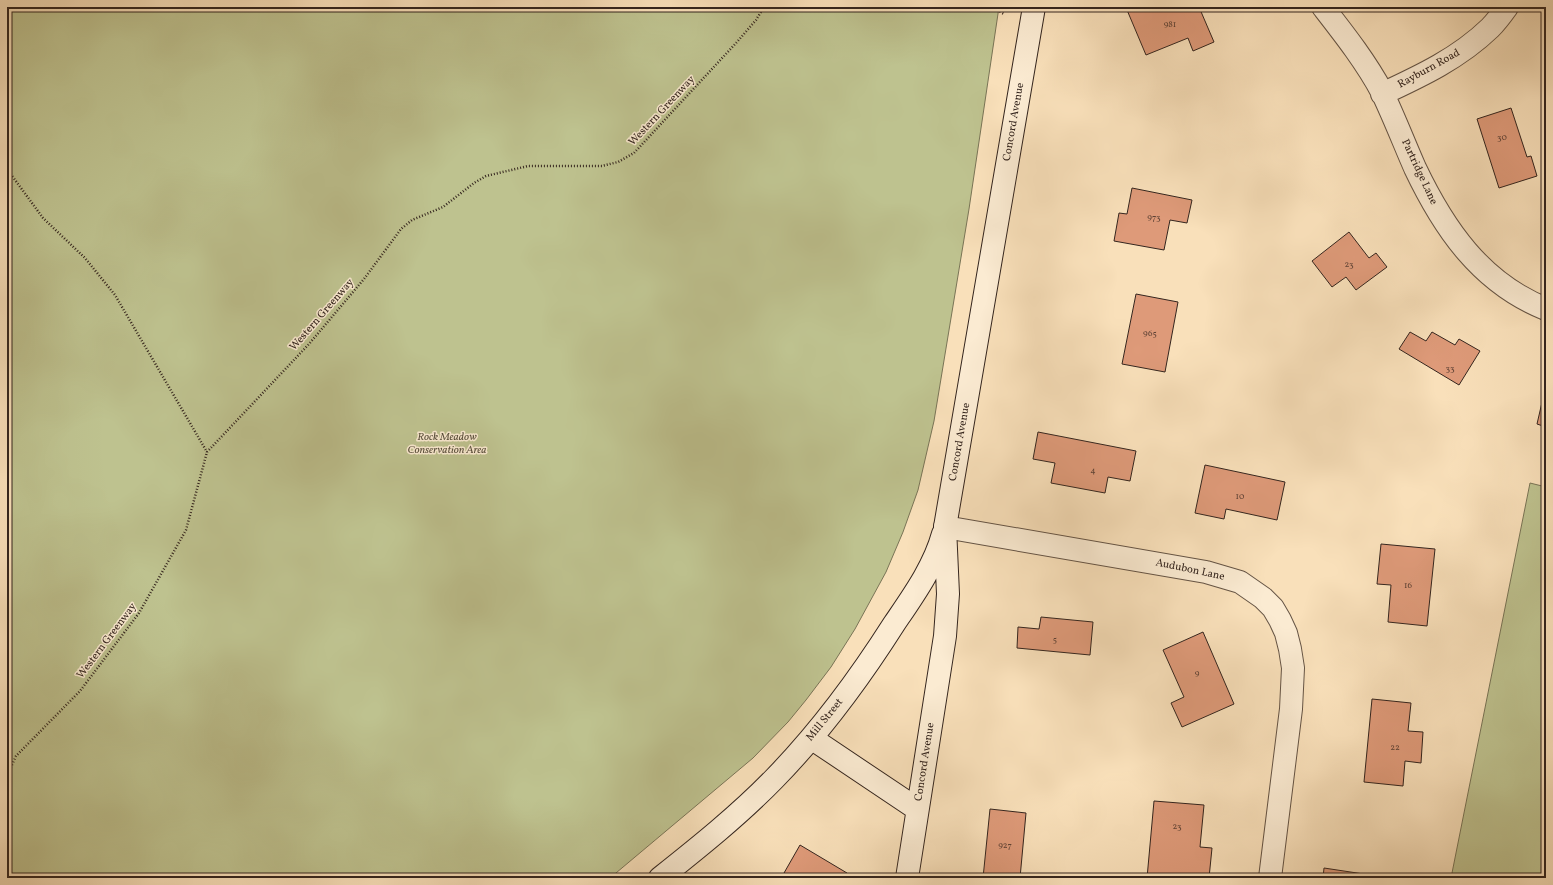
<svg xmlns="http://www.w3.org/2000/svg" width="1553" height="885" font-family="Vollkorn,serif">
	<style>
		.green { fill: #bec28f; stroke: #797456 }
		.building { fill: #de9a79; stroke: #34251e }
		.lines { fill: none; stroke-linecap: round; stroke-linejoin: round }
		.minor-casing { stroke: #655445; stroke-width: 24 }
		.secondary-casing { stroke: #34251e; stroke-width: 24 }
		.path { stroke: #34251e; stroke-width: 2.5; stroke-dasharray: 1 2; stroke-linecap: butt }
		.minor { stroke: #fbebd2; stroke-width: 22 }
		.secondary { stroke: #fbebd2; stroke-width: 22 }
		.labels { text-anchor: middle; dominant-baseline: central; stroke-width: 3; stroke-linejoin: round; paint-order: stroke }
		.number-label { font-size: 9px; fill: #5e4235 }
		.street-label { font-size: 11px; fill: #34251e; stroke: #fbebd2 }
		.park-label { font-size: 11px; font-style: italic; fill: #564c3a; stroke: #fbebd2 }
	</style>
	<rect width="100%" height="100%" fill="#f9e0ba"/>
	<filter id="stains"><feTurbulence type="fractalNoise" baseFrequency=".005" numOctaves="4"/><feColorMatrix values="0 0 0 0 .2 0 0 0 0 .09 0 0 0 0 .02 0 0 0 .5 -.17"/></filter>
	<radialGradient id="worn" r=".72"><stop offset=".6" stop-color="#630" stop-opacity="0"/><stop offset="1" stop-color="#630" stop-opacity=".3"/></radialGradient>
	<path class="green" d="M7,7H999L969,209L934,421L918,490L903,532L886,572L855,629L831,667L806,700L788,722L753,758L610,878H7Z
		M1530,483L1546,487V878H1451Z"/>
	<path class="building" d="M1133,7H1199L1214,42L1193,51L1188,38L1146,55L1127,10Z
		M1511,108L1527,157L1531,156L1537,176L1499,188L1477,119Z
		M1132,188L1192,200L1187,223L1170,220L1164,250L1114,241L1119,213L1127,214Z
		M1349,232L1369,258L1376,253L1387,267L1356,290L1346,277L1332,287L1312,261Z
		M1136,294L1178,302L1165,372L1122,364Z
		M1410,332L1426,341L1432,332L1455,345L1459,339L1480,351L1459,385L1399,349Z
		M1546,385V427L1537,424Z
		M1038,432L1136,451L1130,481L1108,477L1105,493L1051,483L1055,463L1033,459Z
		M1205,465L1285,482L1277,520L1226,509L1224,519L1195,513Z
		M1381,544L1435,549L1427,626L1388,622L1391,585L1377,584Z
		M1041,617L1093,622L1090,655L1017,648L1018,627L1039,629Z
		M1203,632L1234,704L1182,727L1171,703L1184,697L1163,650Z
		M1372,699L1411,703L1408,731L1423,732L1421,763L1405,761L1403,786L1364,782Z
		M1154,801L1204,805L1200,847L1212,848L1209,878H1147Z
		M990,809L1026,813L1020,878H983Z
		M800,845L847,873L845,878H793L784,873Z
		M1324,868L1377,876L1376,878H1323Z"/>
	<g class="lines">
		<defs>
			<path id="minor" d="M1323,7C1344,34 1366,62 1382,92C1394,117 1404,143 1415,168C1444,229 1481,283 1546,309
				M1382,94C1421,76 1459,58 1490,28C1496,22 1502,14 1507,7
				M945,527L1206,572L1240,582L1263,598L1273,608L1280,620L1286,633L1290,649L1293,668L1291,709L1270,878"/>
			<path id="secondary" d="M811,738L917,809
				M660,878C699,847 739,815 774,779C820,732 859,679 894,624C913,596 934,567 943,534
				M907,878L945,636L948,594L945,527L1034,7"/>
		</defs>
		<use href="#minor" class="minor-casing"/>
		<use href="#secondary" class="secondary-casing"/>
		<path class="path" d="M992,7L1004,14
			M7,169L43,218L85,258L115,295L207,452
			M7,776L16,756L80,691L139,613L186,530L207,452L309,344L364,279L401,229L412,220L443,207L474,183L486,176L528,166H602L618,162L634,153L737,42L756,20L764,7"/>
		<use href="#minor" class="minor"/>
		<use href="#secondary" class="secondary"/>
	</g>
	<g class="labels">
		<g class="number-label">
			<text x="1170" y="24">981</text>
			<text x="1502" y="137">30</text>
			<text x="1154" y="217">973</text>
			<text x="1349" y="264">23</text>
			<text x="1150" y="333">965</text>
			<text x="1450" y="368">33</text>
			<text x="1093" y="470">4</text>
			<text x="1240" y="496">10</text>
			<text x="1408" y="585">16</text>
			<text x="1055" y="639">5</text>
			<text x="1197" y="673">9</text>
			<text x="1395" y="747">22</text>
			<text x="1177" y="826">23</text>
			<text x="1005" y="845">927</text>
		</g>
		<g class="street-label">
			<text transform="translate(1429 69) rotate(-29)">Rayburn Road</text>
			<text transform="translate(662 111) rotate(-47)">Western Greenway</text>
			<text transform="translate(1014 122) rotate(-80)">Concord Avenue</text>
			<text transform="translate(1419 172) rotate(65)">Partridge Lane</text>
			<text transform="translate(322 315) rotate(-49)">Western Greenway</text>
			<text transform="translate(960 442) rotate(-80)">Concord Avenue</text>
			<text transform="translate(1190 570) rotate(12)">Audubon Lane</text>
			<text transform="translate(107 641) rotate(-53)">Western Greenway</text>
			<text transform="translate(825 720) rotate(-51)">Mill Street</text>
			<text transform="translate(925 762) rotate(-81)">Concord Avenue</text>
		</g>
		<g class="park-label">
			<text x="447" y="437">Rock Meadow<tspan x="447" dy="13">Conservation Area</tspan></text>
		</g>
	</g>
	<rect width="1553" height="885" fill="none" stroke="#f9e0ba" stroke-width="24"/>
	<rect x="8" y="8" width="1537" height="869" fill="none" stroke="#34251e" stroke-width="2"/>
	<rect x="12" y="12" width="1529" height="861" fill="none" stroke="#34251e"/>
	<rect width="100%" height="100%" filter="url(#stains)"/>
	<rect width="100%" height="100%" fill="url(#worn)"/>
</svg>
